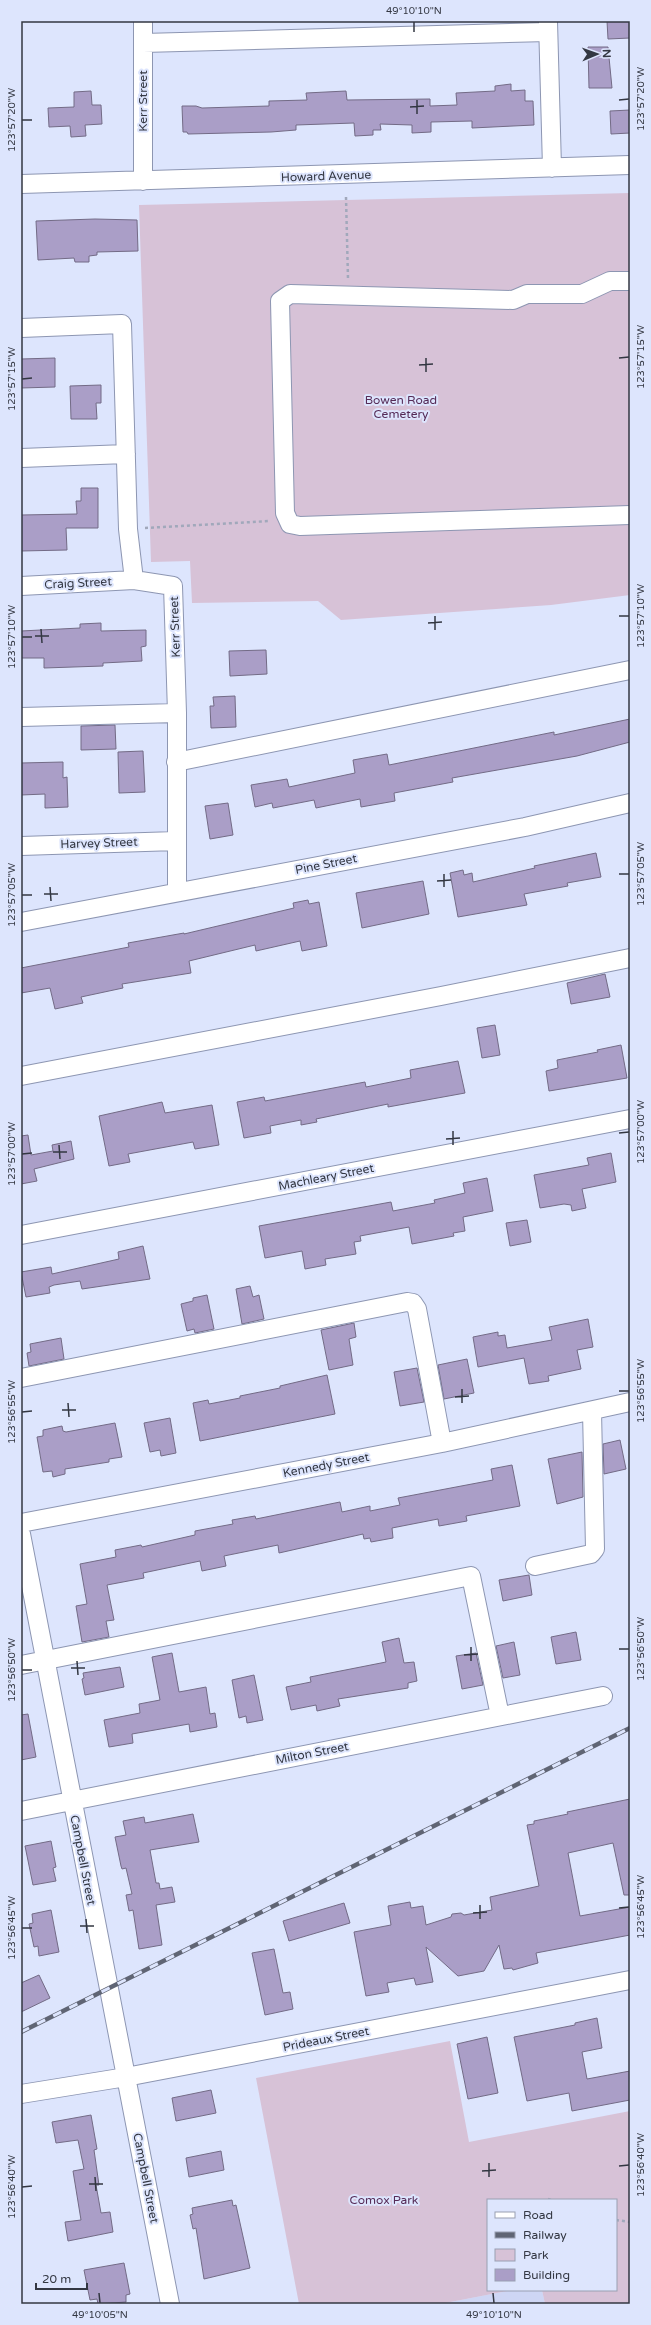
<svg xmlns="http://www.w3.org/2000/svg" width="651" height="2325" font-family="'Varela Round',sans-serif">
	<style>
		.built { fill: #ced6f4 }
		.green { fill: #d7c2d7 }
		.building { fill: #aa9ec7; stroke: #736b86 }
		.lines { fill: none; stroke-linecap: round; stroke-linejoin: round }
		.minor-casing { stroke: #8d96b2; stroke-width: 20 }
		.path { stroke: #a1a8bb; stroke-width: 2.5; stroke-dasharray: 3 3; stroke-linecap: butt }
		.minor { stroke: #fff; stroke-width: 18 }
		.rail-casing { stroke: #606574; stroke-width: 4.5 }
		.rail { stroke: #dde5fd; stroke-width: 3; stroke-dasharray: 9; stroke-linecap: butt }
		.ticks { fill: none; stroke: #333742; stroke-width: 1.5 }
		.labels { text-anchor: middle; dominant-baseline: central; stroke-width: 4; stroke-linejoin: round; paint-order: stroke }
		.street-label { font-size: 12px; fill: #333742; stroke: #dde5fd }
		.park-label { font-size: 12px; fill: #552b57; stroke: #dde5fd }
		.neatline { fill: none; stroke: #333742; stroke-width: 1.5 }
		.ticks-label { font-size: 10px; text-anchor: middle; fill: #333742 }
	</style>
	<rect width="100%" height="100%" fill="#dde5fd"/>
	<path class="built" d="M513,2290H542L545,2304H440Z"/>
	<path class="green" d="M630,193V595L551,605L341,620L318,601L192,603L190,561L151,562L139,205Z
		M450,2041L469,2142L630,2111V2304H545L542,2290H616V2200H488V2290H513L440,2304H299L256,2078Z"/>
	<path class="building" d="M607,21H630V38L608,39Z
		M588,47H608L612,88H589Z
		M511,84V91L525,90V101H533L534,125L472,128V121L431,122V132L412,133V125L380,124L381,130H373V135L355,136L354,123L296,125V130L271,132L188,134L187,132H183L182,106H196L202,108L269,106V101L307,100L306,93L346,91L347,100L430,99V106L457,105L456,93L495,91V86Z
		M91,91L92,105H101L102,124L85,125L86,136L71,137L70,126L49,127L48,108L74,107V92Z
		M630,110V133L611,134L610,111Z
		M95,219L137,220L138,251L97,252V255L89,256V262H75L74,258L38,260L36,221Z
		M55,358V387L21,388V359Z
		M101,385V403H96L97,419H71L70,386Z
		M81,488H98V528H66L67,550L21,551V515L77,514L76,501H81Z
		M101,623V631L146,630V646L141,647L142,661L103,663V666L44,668V658H21V631L80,628V624Z
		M266,650L267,674L230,676L229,651Z
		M235,696L236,727L211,728L210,706H214L213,697Z
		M630,719V742L577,756L452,778L453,782L394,793L395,801L361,807L360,799L316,808L314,800L273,808L272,803L255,807L251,785L287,779L289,787L355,773L353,760L387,754L389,765L554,732V735Z
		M115,725L116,749L81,750V726Z
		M143,751L145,792L119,793L118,752Z
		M63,762V778L67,777L68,807L45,808V794L21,795V763Z
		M228,803L233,835L210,839L205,806Z
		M596,853L601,877L567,883L568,886L524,894L527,905L458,917L450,873L463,870L464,875L472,873L473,882L535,868L534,866Z
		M423,881L429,914L362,928L356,893Z
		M308,900L309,904L319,902L327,946L302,951L300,941L256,951L255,945L189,961L191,973L122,984L123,988L81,997L83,1003L55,1009L50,988L21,993V968L129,947L128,943L184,933V934L294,908L293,903Z
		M605,974L610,997L571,1004L567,983Z
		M495,1025L500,1055L482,1058L477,1028Z
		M621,1045L627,1078L549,1091L546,1071L558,1068L557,1060L598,1052L597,1050Z
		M458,1061L465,1093L388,1107V1104L316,1119L317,1122L301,1125V1120L270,1126L271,1133L244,1138L237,1102L264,1097L265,1101L365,1082L366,1087L411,1078L410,1070Z
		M162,1102L165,1113L212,1105L219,1145L195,1149L193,1142L128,1154L130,1162L109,1166L99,1116Z
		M28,1135L31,1155L53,1151L52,1145L71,1141L74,1159L34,1169L37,1181L21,1184V1136Z
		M611,1153L616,1182L582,1189L586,1208L572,1211L571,1205L564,1204L540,1208L534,1175L589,1165L587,1158Z
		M487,1178L493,1211L463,1217L465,1231L453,1233L454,1236L412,1244L409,1227L360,1236L361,1241L354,1242L356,1254L325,1259L326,1265L305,1269L302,1251L265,1258L259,1226L391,1202L393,1211L435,1203L434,1200L465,1193L463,1183Z
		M527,1220L531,1242L510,1246L506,1223Z
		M143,1246L150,1279L82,1289L80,1281L54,1285L49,1287L50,1293L26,1297L21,1272L51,1267L52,1274L119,1259L118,1252Z
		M250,1286L253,1297L259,1295L264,1319L242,1324L236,1289Z
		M207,1295L214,1329L195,1333L194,1329L187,1331L181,1304L193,1301V1298Z
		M588,1319L593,1347L577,1350L581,1369L548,1376L549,1381L529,1384L524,1358L478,1367L473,1337L498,1332V1336L505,1335L507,1348L552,1340L549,1327Z
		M354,1323L356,1337L349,1339L353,1365L329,1370L321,1330Z
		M61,1338L64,1359L29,1366L27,1353L31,1352L30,1344Z
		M467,1359L474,1393L444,1399L438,1365Z
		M417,1368L424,1402L400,1406L394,1372Z
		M327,1375L335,1414L200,1441L193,1403L208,1400L209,1404L240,1398V1396L280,1388V1386Z
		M170,1418L176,1453L161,1456L160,1450L150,1452L144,1423Z
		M115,1423L122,1457L109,1459V1462L65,1469V1474L53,1477L52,1471L43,1472L37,1437L43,1436V1430L62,1426L63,1431L66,1432Z
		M620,1440L626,1469L604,1474L603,1444Z
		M582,1452L583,1497L557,1504L548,1459Z
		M512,1465L520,1506L466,1516L467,1521L439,1526L438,1519L392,1528L393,1538L371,1542L370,1538L364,1539L363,1534L279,1553L278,1545L224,1556L226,1566L202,1571L200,1561L143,1573L144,1578L107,1585L114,1620L106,1621L109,1637L82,1642L76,1606L87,1604L80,1564L116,1557L115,1550L141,1545L142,1547L195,1535V1531L233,1524L232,1520L255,1516L256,1519L340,1502L342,1512L370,1506V1511L400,1505L398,1498L493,1480L491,1469Z
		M529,1575L532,1595L503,1601L499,1580Z
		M576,1632L581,1660L556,1664L551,1637Z
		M399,1638L404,1663L414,1662L417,1681L408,1683V1688L338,1699L340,1706L317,1711L316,1705L291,1710L286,1687L311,1682L310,1677L386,1662L382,1642Z
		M514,1642L520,1675L503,1678L496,1646Z
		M172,1653L179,1692L206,1687L210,1714L215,1713L217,1727L190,1732L189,1724L132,1734L133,1743L109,1747L104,1720L140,1713L139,1704L160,1700L152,1657Z
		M476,1653L483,1685L462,1689L456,1656Z
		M120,1667L124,1687L85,1695L82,1679L84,1678L83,1673Z
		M254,1675L263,1720L247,1723L246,1716L239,1718L232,1680Z
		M28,1714L36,1757L21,1760V1715Z
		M630,1799V1895H624L613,1843L568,1853L580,1916L630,1907V1935L536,1953L538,1963L513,1970L512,1968L504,1969L499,1945L484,1971L458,1976L426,1947L433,1982L416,1985L414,1978L387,1983L389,1992L366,1996L354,1932L391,1925L388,1906L410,1902L411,1908L423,1906L426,1925L451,1917L452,1914L461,1913L464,1915L492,1910L490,1897L539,1886L527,1825L534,1824V1821L568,1814L567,1812Z
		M193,1814L199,1842L150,1850L156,1883H159L160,1889L172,1887L175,1902L156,1905L162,1945L139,1949L133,1910L129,1911L126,1895L132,1894L126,1868L122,1869L121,1866L115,1837L126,1835L123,1821L144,1817L145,1823Z
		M51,1841L56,1867L53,1868L56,1881L33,1885L25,1846Z
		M344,1903L350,1923L289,1941L283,1921Z
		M51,1910L59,1952L39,1956L38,1946L34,1947L29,1924L33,1923L32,1914Z
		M274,1949L283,1993L290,1992L293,2009L265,2015L252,1953Z
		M39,1975L50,1998L21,2012V1983Z
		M597,2018L602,2048L582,2052L587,2079L630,2071V2100L572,2111L569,2093L527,2101L514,2037L575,2025V2023Z
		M487,2037L498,2093L468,2099L457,2044Z
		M211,2090L216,2113L176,2121L172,2098Z
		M91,2115L97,2149L94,2150L99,2185H96L101,2213L110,2212L113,2232L68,2241L65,2222L81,2220L73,2171L84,2169L78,2140L56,2143L52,2122Z
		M221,2151L224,2170L189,2177L186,2158Z
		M232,2200L233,2206L236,2205L250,2268L204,2279L196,2228L193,2229L190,2215L193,2214L192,2208Z
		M124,2263L130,2294L126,2295V2302L98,2304L97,2299L90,2300L84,2270Z"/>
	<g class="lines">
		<defs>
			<path id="minor" d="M548,21L552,168
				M143,43L548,32
				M143,181V21
				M21,184L630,165
				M630,281H610L582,294H527L513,300L290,294L280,301L285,513L290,524L300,526L630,515
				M21,328L122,324L128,529L134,580
				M21,458L126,454
				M21,586L134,580L173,586L177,713V892
				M21,717L177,713
				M176,762L630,670
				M21,846L176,841
				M21,922L525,827L630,803
				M21,1076L441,996L630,958
				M21,1235L630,1119
				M21,1378L407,1302L413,1303L417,1309L442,1443
				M21,1523L442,1443L630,1402
				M21,1534L170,2304
				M535,1566L591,1554L595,1549L592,1411
				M21,1665L471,1576L500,1716
				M21,1811L603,1696
				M21,2094L126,2077L630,1980"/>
		</defs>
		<use href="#minor" class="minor-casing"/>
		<path class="path" d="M346,197L348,279
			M145,528L270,521
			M548,2199L551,2200
			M616,2220L630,2222"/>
		<use href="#minor" class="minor"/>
		<defs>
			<path id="rail" d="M21,2032L630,1728"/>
		</defs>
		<use href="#rail" class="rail-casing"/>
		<use href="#rail" class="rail"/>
	</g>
	<path class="ticks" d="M414,22V32M417,100V114M619,100L629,99M410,107L424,106M22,120H32M426,358V372M619,358L629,357M419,365L433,364M22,379L32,378M435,616V630M619,616H629M428,623L442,622M41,629L42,643M35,636H49M22,637H32M444,874V887M619,874H629M437,881L451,880M50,887L51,901M44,894H58M22,895H32M453,1131V1145M619,1133L629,1132M446,1139L460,1138M59,1145L60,1159M53,1152H67M22,1154L32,1153M462,1389V1403M619,1391H629M455,1397L469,1396M68,1403L69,1417M62,1410H76M22,1412L32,1411M471,1647V1661M619,1649H629M464,1655L478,1654M77,1661L78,1675M71,1668H85M22,1670H32M480,1905V1919M619,1908L629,1907M473,1913L487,1912M86,1919L87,1933M80,1926H94M22,1928H32M489,2163V2177M619,2166L629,2165M482,2171L496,2170M95,2177L96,2191M89,2184H103M22,2187L32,2186M99,2293L100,2303M493,2293L494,2303"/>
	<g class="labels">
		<g class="street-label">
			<text transform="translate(143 101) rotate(-90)">Kerr Street</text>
			<text transform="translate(326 176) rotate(-2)">Howard Avenue</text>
			<text transform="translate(78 583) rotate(-3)">Craig Street</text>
			<text transform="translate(175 627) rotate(-92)">Kerr Street</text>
			<text transform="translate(99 843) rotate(-2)">Harvey Street</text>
			<text transform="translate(326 864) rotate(-11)">Pine Street</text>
			<text transform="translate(326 1177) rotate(-11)">Machleary Street</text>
			<text transform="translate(326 1465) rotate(-11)">Kennedy Street</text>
			<text transform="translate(312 1753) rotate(-11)">Milton Street</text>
			<text transform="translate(83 1860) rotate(79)">Campbell Street</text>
			<text transform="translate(326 2039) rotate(-11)">Prideaux Street</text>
			<text transform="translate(146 2178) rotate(79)">Campbell Street</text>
		</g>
		<g class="park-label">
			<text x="401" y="400">Bowen Road<tspan x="401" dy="14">Cemetery</tspan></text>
			<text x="384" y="2200">Comox Park</text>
		</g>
	</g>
	<rect width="651" height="2325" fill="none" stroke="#dde5fd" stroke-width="44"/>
	<rect x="487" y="2199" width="130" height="92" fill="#dde5fd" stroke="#999fb2"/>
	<rect x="495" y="2212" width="20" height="6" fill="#ffffff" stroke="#999fb2"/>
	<text x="523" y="2219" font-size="12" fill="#333742">Road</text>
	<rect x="495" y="2232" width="20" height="6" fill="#606574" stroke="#999fb2"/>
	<text x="523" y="2239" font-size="12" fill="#333742">Railway</text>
	<rect x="495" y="2249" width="20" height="12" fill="#d7c2d7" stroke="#999fb2"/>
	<text x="523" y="2259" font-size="12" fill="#333742">Park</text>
	<rect x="495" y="2269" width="20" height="12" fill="#aa9ec7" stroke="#999fb2"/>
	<text x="523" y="2279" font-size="12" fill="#333742">Building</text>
	<g transform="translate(597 54) rotate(88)" stroke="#dde5fd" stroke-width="3" paint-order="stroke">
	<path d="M0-3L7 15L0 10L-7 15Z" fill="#333742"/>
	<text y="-6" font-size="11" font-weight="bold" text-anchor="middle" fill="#333742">N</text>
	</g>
	<path d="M36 2283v6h51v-6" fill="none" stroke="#333742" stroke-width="2"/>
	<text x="42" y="2283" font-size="12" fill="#333742" stroke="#dde5fd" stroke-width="3" paint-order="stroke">20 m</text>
	<rect x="22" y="22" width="607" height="2281" class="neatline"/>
	<g class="ticks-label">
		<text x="414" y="14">49°10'10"N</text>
		<text transform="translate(640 99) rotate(-90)" y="4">123°57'20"W</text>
		<text transform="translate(11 120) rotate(-90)" y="4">123°57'20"W</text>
		<text transform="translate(640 357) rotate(-90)" y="4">123°57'15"W</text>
		<text transform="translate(11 379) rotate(-90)" y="4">123°57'15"W</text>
		<text transform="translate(640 616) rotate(-90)" y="4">123°57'10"W</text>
		<text transform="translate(11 637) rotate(-90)" y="4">123°57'10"W</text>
		<text transform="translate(640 874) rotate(-90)" y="4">123°57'05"W</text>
		<text transform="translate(11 895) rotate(-90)" y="4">123°57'05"W</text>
		<text transform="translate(640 1132) rotate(-90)" y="4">123°57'00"W</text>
		<text transform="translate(11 1154) rotate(-90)" y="4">123°57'00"W</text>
		<text transform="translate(640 1391) rotate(-90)" y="4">123°56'55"W</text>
		<text transform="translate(11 1412) rotate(-90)" y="4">123°56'55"W</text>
		<text transform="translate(640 1649) rotate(-90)" y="4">123°56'50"W</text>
		<text transform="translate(11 1670) rotate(-90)" y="4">123°56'50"W</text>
		<text transform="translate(640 1907) rotate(-90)" y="4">123°56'45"W</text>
		<text transform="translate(11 1928) rotate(-90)" y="4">123°56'45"W</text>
		<text transform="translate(640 2165) rotate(-90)" y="4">123°56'40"W</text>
		<text transform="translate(11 2187) rotate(-90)" y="4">123°56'40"W</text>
		<text x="100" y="2318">49°10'05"N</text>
		<text x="494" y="2318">49°10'10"N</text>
	</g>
</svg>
